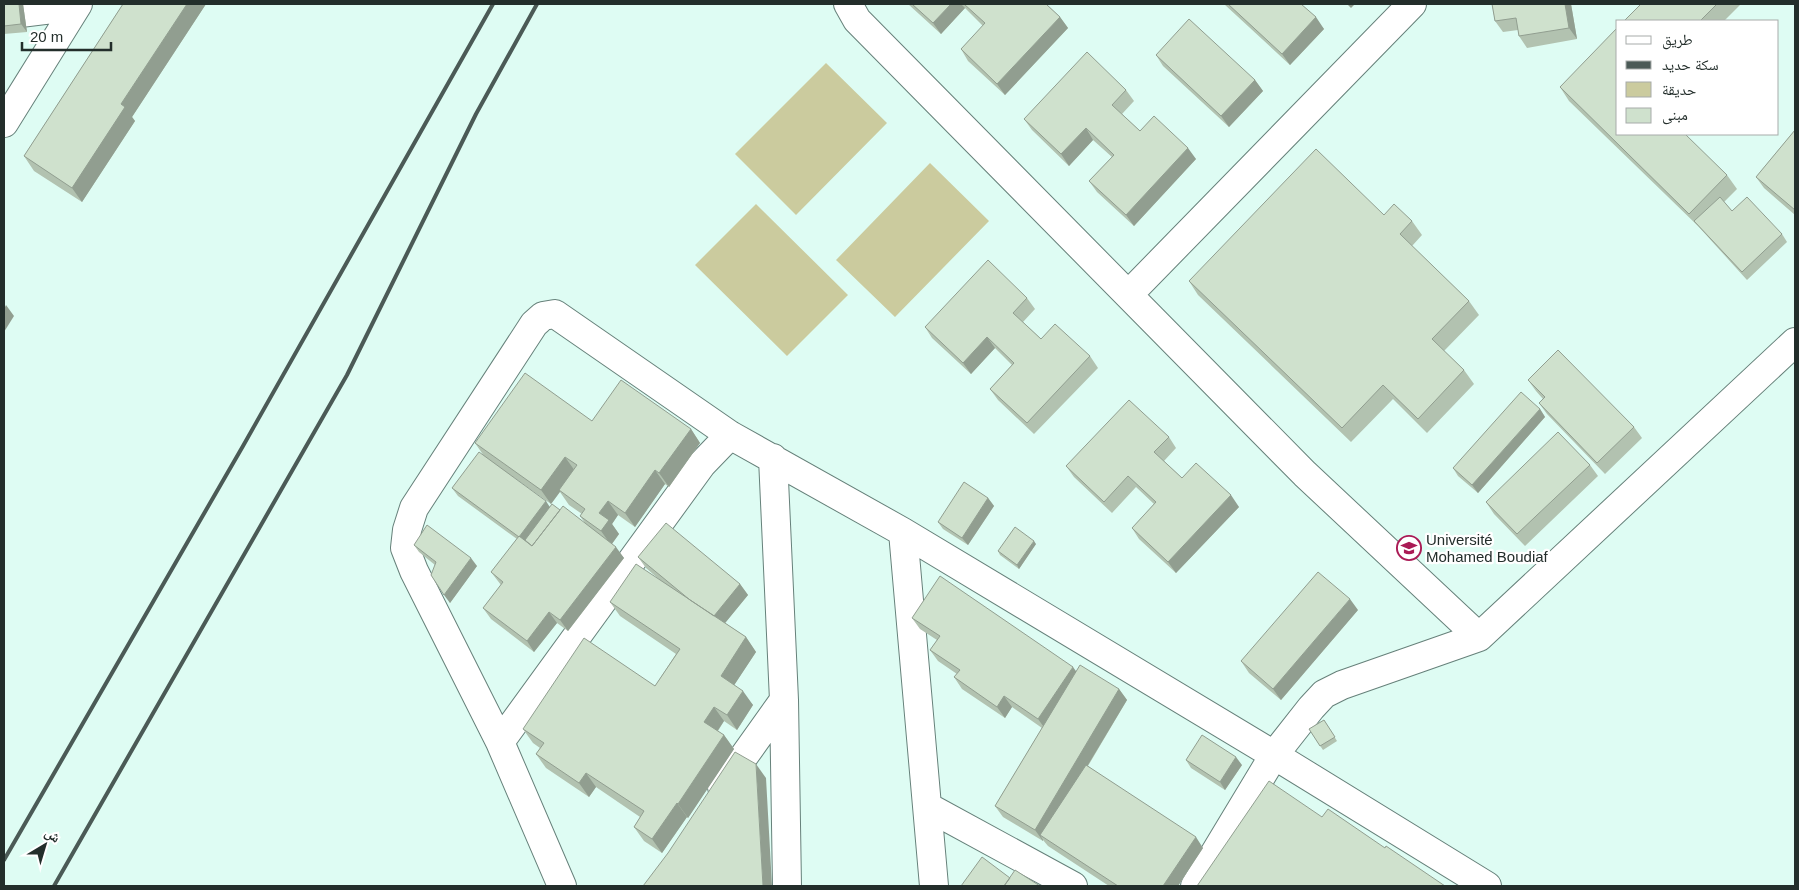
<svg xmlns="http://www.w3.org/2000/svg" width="1799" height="890" font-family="Arial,'Noto Naskh Arabic',sans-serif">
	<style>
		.green { fill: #cbcb9e }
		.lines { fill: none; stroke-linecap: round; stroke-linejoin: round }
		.minor-casing { stroke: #66817a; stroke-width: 30 }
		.minor { stroke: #fff; stroke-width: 28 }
		.rail { stroke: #4b5a56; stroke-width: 4 }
		.wall { fill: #b2c2b0; fill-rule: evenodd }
		.shaded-wall { fill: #919e90 }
		.building { fill: #cfe1cd; stroke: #919e90 }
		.labels { text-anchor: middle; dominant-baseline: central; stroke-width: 4.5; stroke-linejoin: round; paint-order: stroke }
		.poi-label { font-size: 15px; fill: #232e2b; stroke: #fff; text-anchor: start }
	</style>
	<rect width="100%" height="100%" fill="#defcf3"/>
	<path class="green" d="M826,63L887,123L796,215L735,154Z
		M930,163L989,221L895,317L836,260Z
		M756,204L848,295L787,356L695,265Z"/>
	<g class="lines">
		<defs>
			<path id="minor" d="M848,4L857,20L1305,474L1479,637
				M4,15L77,6
				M4,123L78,4
				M1129,294L1412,4
				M773,458L784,700L787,886
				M903,532L934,886
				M500,742L702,464L730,435
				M722,787L784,700
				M928,807L1073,886
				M562,886L500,742L414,571L405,548L407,530L414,508L534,324L543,316L555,314L730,435L903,532L1274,755L1487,886
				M1195,886L1274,755L1311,708L1324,694L1342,685L1479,637L1795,342"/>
		</defs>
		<use href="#minor" class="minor-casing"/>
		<use href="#minor" class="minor"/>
		<path class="rail" d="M4,860L243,446L493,4
			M54,886L347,375L476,114L537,4"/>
	</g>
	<path class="wall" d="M4,4H23L27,32L4,34Z
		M123,4H206L132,117L135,121L82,202L34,171L24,156Z
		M908,4H1046L1060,17L1068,28L1005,95L968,61L961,49L983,26L965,8L941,34Z
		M1224,4H1301L1324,29L1290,65Z
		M1492,4H1571L1577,39L1527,48L1519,36L1518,30L1503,32L1495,21Z
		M1641,4H1741L1724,21H1624Z
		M1156,55L1255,80L1263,91L1229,127L1163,66Z
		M1560,87L1618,134L1727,175L1737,189L1724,202L1732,211L1782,234L1787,242L1747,280L1698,226L1569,101Z
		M1126,90L1134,101L1122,114L1140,131L1196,159L1134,226L1097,192L1089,181L1112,157L1093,140L1069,166L1032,130L1024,119Z
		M1795,130V215L1764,188L1756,177Z
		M1384,215L1412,221L1422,235L1412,246L1469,301L1479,315L1444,351L1464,370L1474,384L1427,433L1393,399L1351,442L1198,295L1189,281Z
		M1027,298L1035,309L1023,322L1041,339L1090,356L1098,368L1034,434L998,400L990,389L1012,365L995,348L971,374L932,338L925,327Z
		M1528,380L1634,427L1642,438L1605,474L1547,414L1539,403L1543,399L1536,391Z
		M1540,409L1545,417L1478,493L1458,476L1453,468Z
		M592,421L691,429L700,443L669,487L665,484L635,527L618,515L612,524L619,534L612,544L624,558L568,631L557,623L534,652L491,619L483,608L501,585L491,572L517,539L458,496L452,488L484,456L475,443ZM509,474L551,504L560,492L569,505L582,514L580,516L585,523L560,510L550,507Z
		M1169,437L1176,448L1164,461L1182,478L1239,507L1176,573L1139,539L1132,528L1154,504L1136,487L1112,513L1074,477L1066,466Z
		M1590,465L1598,476L1525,546L1494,514L1486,502Z
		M988,498L994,506L968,545L943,529L938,522Z
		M1036,544L1019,569L1000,555L998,551Z
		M414,545L477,566L450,603L435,565L419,552Z
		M638,557L740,584L748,595L725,623L746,637L756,652L734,685L753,705L737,730L724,721L718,731L724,735L734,749L688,818L687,817L662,853L644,841L634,827L640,817L596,787L589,797L546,768L536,754L540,748L533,743L523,729L655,686L676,654L620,616L610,602L661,581L646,568Z
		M1358,610L1281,700L1249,673L1241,661Z
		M912,618L1076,672L1119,689L1127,700L1088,766L1203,848L1178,886H1109L1048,846L1043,840V841L1003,817L995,806L1042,728L1012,707L1005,718L962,689L954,677L957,674L938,661L930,650L937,640L920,629Z
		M1324,720L1337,741L1323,750L1309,729Z
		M1186,760L1242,765L1225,790L1191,768Z"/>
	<path class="shaded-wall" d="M19,4H23L27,32L21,24Z
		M187,4H206L132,117L135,121L82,202L72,188L121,104Z
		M951,4H961L965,8L941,34L933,23Z
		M1347,4H1355L1351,8Z
		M1565,4H1571L1577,39L1569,28Z
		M1060,17L1068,28L1005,95L997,84Z
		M1316,17L1324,29L1290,65L1282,54Z
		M1255,80L1263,91L1229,127L1221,116Z
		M1086,128L1093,140L1069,166L1061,154Z
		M1188,148L1196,159L1134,226L1126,215Z
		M6,305L14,316L4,332V309Z
		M987,337L995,348L971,374L963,363Z
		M1540,409L1545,417L1478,493L1472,485Z
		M691,429L700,443L669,487L659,473Z
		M565,457L575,471L551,504L541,490Z
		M655,470L665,484L635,527L625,513Z
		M1231,495L1239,507L1176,573L1168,562Z
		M988,498L994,506L968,545L962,538Z
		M546,501L551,509L526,542L519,537Z
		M608,501L618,515L612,524L619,534L611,545L601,531L599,513Z
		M1034,541L1036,544L1019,569L1017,565Z
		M616,547L624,558L568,631L560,620Z
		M471,558L477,566L450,603L444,595Z
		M740,584L748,595L721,628L713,617Z
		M1350,599L1358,610L1281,700L1273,689Z
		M549,612L557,623L534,652L527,641Z
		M746,637L756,652L731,690L721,676Z
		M1073,667L1081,678L1046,730L1038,719Z
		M1119,689L1127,700L1044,838L1040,835L1043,840V841L1035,830Z
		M743,691L753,705L737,730L727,715Z
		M1004,696L1012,707L1005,718L997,707Z
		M714,707L724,721L714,736L704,722Z
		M724,735L734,749L688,818L678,804Z
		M1236,757L1242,765L1225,790L1220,782Z
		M756,764L766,778L772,886H763Z
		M586,773L596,787L589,797L579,783Z
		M677,803L687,817L662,853L652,839Z
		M1196,837L1203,848L1178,886H1163Z"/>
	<path class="building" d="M4,4H19L21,24L4,26Z
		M123,4H187L121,104L125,107L72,188L24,156Z
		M912,4H951L933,23Z
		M964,4H1046L1060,17L997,84L961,49L985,23Z
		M1228,4H1301L1316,17L1282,54Z
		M1492,4H1565L1569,28L1519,36L1516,18L1495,21Z
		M1641,4H1717L1700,21H1624Z
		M1189,19L1255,80L1221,116L1156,55Z
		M1618,27V134H1685L1727,175L1689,214L1560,87Z
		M1087,52L1126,90L1112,105L1140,131L1154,116L1188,148L1126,215L1089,181L1114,155L1086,128L1061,154L1024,119Z
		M1795,130V210L1756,177Z
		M1316,149L1384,215L1394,204L1412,221L1400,234L1469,301L1432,339L1464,370L1418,419L1383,385L1342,428L1189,281Z
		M1720,197L1732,211L1747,197L1782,234L1742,272L1694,221Z
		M988,260L1027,298L1013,313L1041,339L1055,324L1090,356L1027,423L990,389L1014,363L987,337L963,363L925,327Z
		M1558,350L1634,427L1597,463L1539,403L1545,397L1528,380Z
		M525,373L592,421L621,380L691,429L659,473L655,470L625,513L608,501L599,513L609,520L601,531L580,516L585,509L559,490L577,465L565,457L541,490L475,443Z
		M1521,392L1540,409L1472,485L1453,468Z
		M1129,400L1169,437L1154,452L1182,478L1196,463L1231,495L1168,562L1132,528L1156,502L1128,476L1104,502L1066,466Z
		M1558,432L1590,465L1517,534L1486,502Z
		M479,452L546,501L519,537L452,488Z
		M964,482L988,498L962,538L938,522Z
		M552,504L560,510L532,546L525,540Z
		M563,506L616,547L560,620L549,612L527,641L483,608L503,582L491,572L519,536L532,546Z
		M666,523L740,584L714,616L690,600L638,557Z
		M427,525L471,558L444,595L431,575L436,562L414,545Z
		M1015,527L1034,541L1017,565L998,551Z
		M636,564L746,637L721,676L743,691L727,715L714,707L704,722L724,735L678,804L677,803L652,839L634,827L644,811L586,773L579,783L536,754L544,743L523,729L584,638L655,686L680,649L610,602Z
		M1318,572L1350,599L1273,689L1241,661Z
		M940,576L1073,667L1038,719L1004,696L997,707L954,677L960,670L930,650L940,636L912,618Z
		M1080,665L1119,689L1035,830L995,806Z
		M1324,720L1335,737L1320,746L1309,729Z
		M1202,735L1236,757L1220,782L1186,760Z
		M735,752L756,764L763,886H643L668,853Z
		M1086,765L1196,837L1163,886H1118L1040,835Z
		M1269,781L1322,817L1328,809L1385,848L1386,846L1445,886H1197Z
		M982,857L1010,878L1004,886H961Z
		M1015,870L1040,886H1004Z"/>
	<defs>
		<symbol id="university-ring" viewBox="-11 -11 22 22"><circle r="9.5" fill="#fff" stroke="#aa1a55" stroke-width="1.5"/><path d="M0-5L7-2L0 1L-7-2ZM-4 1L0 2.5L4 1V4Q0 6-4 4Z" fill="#aa1a55"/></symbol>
	</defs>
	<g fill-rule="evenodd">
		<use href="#university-ring" x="1395" y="534" width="28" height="28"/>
	</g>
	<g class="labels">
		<g class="poi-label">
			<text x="1426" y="539">Université<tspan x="1426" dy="17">Mohamed Boudiaf</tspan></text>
		</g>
	</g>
	<rect width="1799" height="890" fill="none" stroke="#232e2b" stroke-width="10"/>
	<rect x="1616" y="20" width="162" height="115" fill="#ffffff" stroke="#a7abaa"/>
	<rect x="1626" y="36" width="25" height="8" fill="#ffffff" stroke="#a7abaa"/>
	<text x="1662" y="45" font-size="15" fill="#232e2b">طريق</text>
	<rect x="1626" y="61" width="25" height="8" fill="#4b5a56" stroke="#a7abaa"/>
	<text x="1662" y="70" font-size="15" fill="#232e2b">سكة حديد</text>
	<rect x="1626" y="82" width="25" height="15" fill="#cbcb9e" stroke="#a7abaa"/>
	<text x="1662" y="95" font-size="15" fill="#232e2b">حديقة</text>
	<rect x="1626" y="108" width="25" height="15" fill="#cfe1cd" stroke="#a7abaa"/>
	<text x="1662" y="120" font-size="15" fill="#232e2b">مبنى</text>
	<g transform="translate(45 845) rotate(38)" stroke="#ffffff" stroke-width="4" paint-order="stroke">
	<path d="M0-4L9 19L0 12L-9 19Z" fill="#232e2b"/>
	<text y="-8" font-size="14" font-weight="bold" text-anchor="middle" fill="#232e2b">ش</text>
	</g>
	<path d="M22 42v8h89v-8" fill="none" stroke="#232e2b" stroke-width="2.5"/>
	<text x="30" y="42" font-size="15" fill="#232e2b" stroke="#ffffff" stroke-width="4" paint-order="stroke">20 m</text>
</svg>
